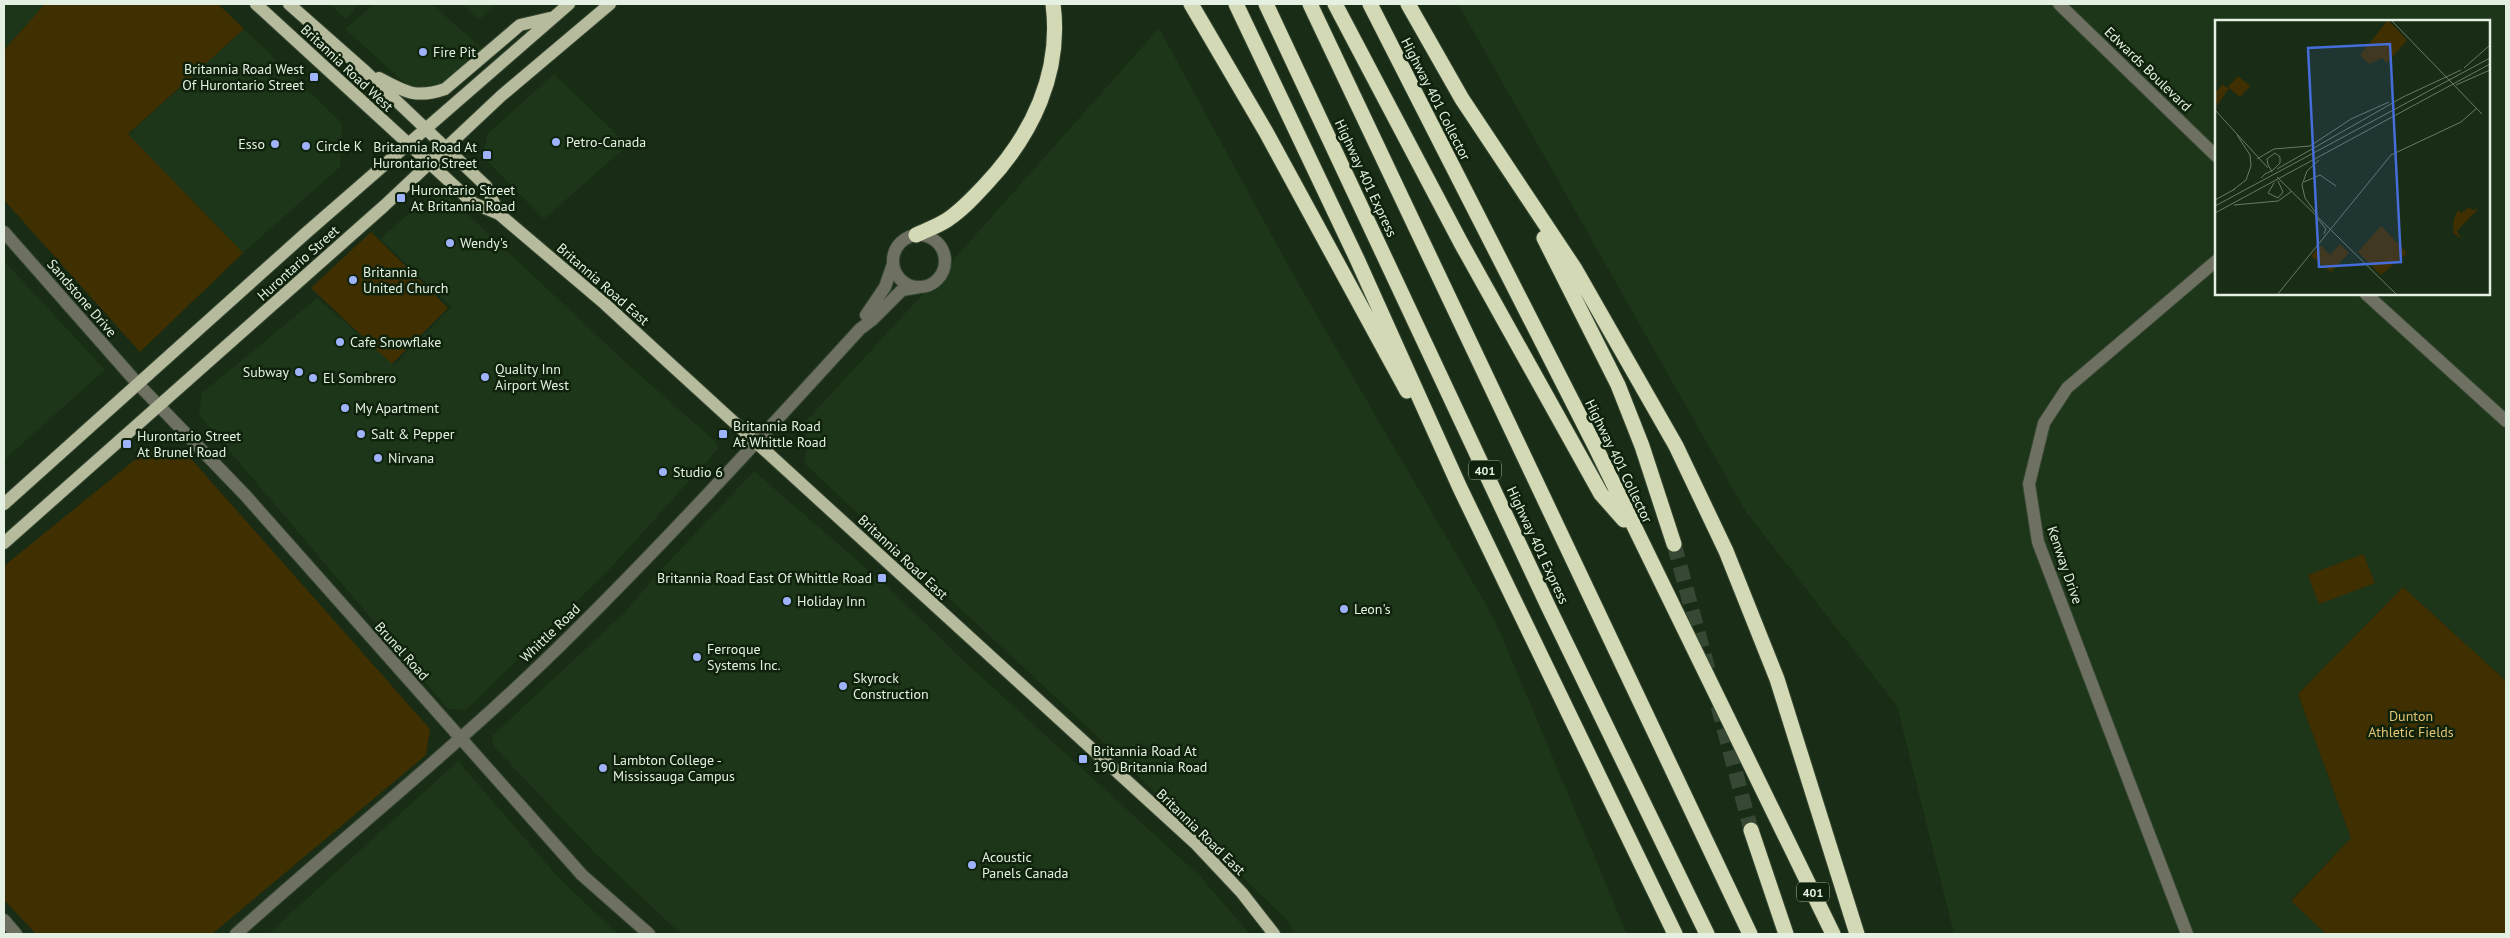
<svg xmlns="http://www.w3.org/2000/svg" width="2510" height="938" font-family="'PT Sans',sans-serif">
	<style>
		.built { fill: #1d3518; fill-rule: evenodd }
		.green { fill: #402f00 }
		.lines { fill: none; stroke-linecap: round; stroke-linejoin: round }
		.highway-tunnel { stroke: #374934; stroke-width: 15; stroke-dasharray: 15 8; stroke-linecap: butt }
		.minor-casing { stroke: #354732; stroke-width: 14 }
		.major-casing { stroke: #354732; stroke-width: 14 }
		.highway-casing { stroke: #354732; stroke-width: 17 }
		.minor { stroke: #6e7062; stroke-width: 12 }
		.major { stroke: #b7bb9d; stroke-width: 12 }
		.highway { stroke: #d4d9b5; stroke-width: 15 }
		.poi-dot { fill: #9fb3fd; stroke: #0f220b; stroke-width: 2 }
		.labels { text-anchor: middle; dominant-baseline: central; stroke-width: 5; stroke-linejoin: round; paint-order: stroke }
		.shield { fill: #0f220b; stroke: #a4b2a1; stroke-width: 1 }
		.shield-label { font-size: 12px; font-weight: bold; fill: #e4f0e1 }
		.poi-label { font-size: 14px; fill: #e4f0e1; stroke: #0f220b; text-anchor: start }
		.street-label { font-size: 14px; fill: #e4f0e1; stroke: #0f220b }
		.park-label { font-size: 14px; fill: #e4c373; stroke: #0f220b }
		.inset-road { fill: none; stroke: #6a7a67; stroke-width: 1 }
		.view { fill: #456eda; fill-opacity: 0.15; stroke: #456eda; stroke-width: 2.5 }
		.inset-edge { fill: none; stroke: #e4f0e1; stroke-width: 2.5 }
	</style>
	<rect width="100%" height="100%" fill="#192c15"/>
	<path class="built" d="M4,4H45L4,50Z
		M329,4H359L346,19Z
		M374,4H432L486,52L441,88L408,86L345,29Z
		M462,4H496L479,20Z
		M1458,4H2506V681L2403,587L2298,694L2351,838L2291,900L2326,934H1954L1897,706L1746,512ZM2216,21H2489V294H2216Z
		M1159,28L1294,276L1495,620L1627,934H1293L1288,921L1082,722L805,464L806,421L932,284Z
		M244,29L342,123L340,167L243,253L128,135Z
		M554,74L628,145L544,219L483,157L487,134Z
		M432,193L446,194L633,369L716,442L718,449L609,570L466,710L448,709L199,415L202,393L317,298L394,365L451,307L380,239Z
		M4,261L105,370L4,460Z
		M754,471L888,587L965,662L1199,875L1250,934H682L671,925L593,851L493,746L492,736L625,612L657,574Z
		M458,761L559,878L618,934H268Z"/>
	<path class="green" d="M45,4H218L244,29L128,134L243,253L140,352L4,200V50Z
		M371,232L448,308L392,364L311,288Z
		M147,450L185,452L430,729L426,755L212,934H36L4,900V566Z
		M2363,554L2375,583L2319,604L2308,575Z
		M2403,587L2506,681V934H2326L2291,901L2351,838L2298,694Z"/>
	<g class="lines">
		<path class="highway-tunnel" d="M1674,544L1708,669
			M1718,706L1751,830"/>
		<defs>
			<path id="minor" d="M2059,4L2216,156
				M4,232L138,384L245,495L582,875L649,934
				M893 261a26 26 0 1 1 52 0a26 26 0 1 1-52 0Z
				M2366,294L2506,421
				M866,315L885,287L893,264
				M4,920L16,934
				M236,934C346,835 463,742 569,637C669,538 765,433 860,329L872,320L902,290L920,287
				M2187,934L2038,542L2029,484L2044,423L2067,388L2216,261"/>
			<path id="major" d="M256,4L473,203L499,214L605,304L667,361L1195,843L1242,893L1274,934
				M289,4L366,72L486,186L499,214
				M379,78C405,92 416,99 445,89L520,25L550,18
				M4,504L306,233L569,4
				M4,543L384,206L501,96L610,4"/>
			<path id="highway" d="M1191,4L1266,132L1407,391
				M1236,4L1357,259L1460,488L1675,934
				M1266,4L1548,606L1707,934
				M1310,4L1750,934
				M1335,4L1461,243L1601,494L1624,520
				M1370,4L1596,448L1833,934
				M1408,4L1462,99L1575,269L1676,446L1726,551L1777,679L1857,934
				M916,235C926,230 938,226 947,220C962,210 974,197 986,184C1032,135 1062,73 1053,4
				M1544,238L1618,385L1642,446L1674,544
				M1751,830L1786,934"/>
		</defs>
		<use href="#minor" class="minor-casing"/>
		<use href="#major" class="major-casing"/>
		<use href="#highway" class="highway-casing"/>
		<use href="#minor" class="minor"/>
		<use href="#major" class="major"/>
		<use href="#highway" class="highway"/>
	</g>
	<g class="poi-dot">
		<circle cx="423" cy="52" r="5"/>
		<rect x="309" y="72" width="10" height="10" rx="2.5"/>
		<circle cx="556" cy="142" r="5"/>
		<circle cx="275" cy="144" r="5"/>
		<circle cx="306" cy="146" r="5"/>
		<rect x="482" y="150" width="10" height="10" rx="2.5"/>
		<rect x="396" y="193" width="10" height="10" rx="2.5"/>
		<circle cx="450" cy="243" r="5"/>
		<circle cx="353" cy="280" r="5"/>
		<circle cx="340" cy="342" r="5"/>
		<circle cx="299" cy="372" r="5"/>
		<circle cx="485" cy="377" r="5"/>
		<circle cx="313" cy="378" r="5"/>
		<circle cx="345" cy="408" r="5"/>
		<circle cx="361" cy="434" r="5"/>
		<rect x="718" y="429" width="10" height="10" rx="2.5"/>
		<rect x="122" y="439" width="10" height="10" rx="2.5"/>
		<circle cx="378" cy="458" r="5"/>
		<circle cx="663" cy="472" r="5"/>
		<rect x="877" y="573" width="10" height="10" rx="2.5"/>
		<circle cx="787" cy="601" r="5"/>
		<circle cx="1344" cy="609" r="5"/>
		<circle cx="697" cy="657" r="5"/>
		<circle cx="843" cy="686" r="5"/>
		<rect x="1078" y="754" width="10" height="10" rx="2.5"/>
		<circle cx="603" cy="768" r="5"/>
		<circle cx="972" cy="865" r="5"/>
	</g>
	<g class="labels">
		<g class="shield">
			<rect x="1469" y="460.5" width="32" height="19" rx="4"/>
			<rect x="1797" y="882.5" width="32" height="19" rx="4"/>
		</g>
		<g class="shield-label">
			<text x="1485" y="470">401</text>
			<text x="1813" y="892">401</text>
		</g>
		<g class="poi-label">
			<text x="433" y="52">Fire Pit</text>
			<text x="304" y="69" text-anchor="end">Britannia Road West<tspan x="304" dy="16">Of Hurontario Street</tspan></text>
			<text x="566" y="142">Petro-Canada</text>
			<text x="265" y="144" text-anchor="end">Esso</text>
			<text x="316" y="146">Circle K</text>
			<text x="477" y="147" text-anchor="end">Britannia Road At<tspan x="477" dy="16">Hurontario Street</tspan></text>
			<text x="411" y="190">Hurontario Street<tspan x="411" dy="16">At Britannia Road</tspan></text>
			<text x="460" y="243">Wendy's</text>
			<text x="363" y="272">Britannia<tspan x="363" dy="16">United Church</tspan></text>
			<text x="350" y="342">Cafe Snowflake</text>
			<text x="495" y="369">Quality Inn<tspan x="495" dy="16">Airport West</tspan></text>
			<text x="289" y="372" text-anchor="end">Subway</text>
			<text x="323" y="378">El Sombrero</text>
			<text x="355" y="408">My Apartment</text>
			<text x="733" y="426">Britannia Road<tspan x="733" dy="16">At Whittle Road</tspan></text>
			<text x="371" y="434">Salt &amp; Pepper</text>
			<text x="137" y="436">Hurontario Street<tspan x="137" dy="16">At Brunel Road</tspan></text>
			<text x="388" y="458">Nirvana</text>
			<text x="673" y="472">Studio 6</text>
			<text x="872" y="578" text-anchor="end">Britannia Road East Of Whittle Road</text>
			<text x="797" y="601">Holiday Inn</text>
			<text x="1354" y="609">Leon's</text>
			<text x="707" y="649">Ferroque<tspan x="707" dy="16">Systems Inc.</tspan></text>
			<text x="853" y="678">Skyrock<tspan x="853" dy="16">Construction</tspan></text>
			<text x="1093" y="751">Britannia Road At<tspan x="1093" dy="16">190 Britannia Road</tspan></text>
			<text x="613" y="760">Lambton College -<tspan x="613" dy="16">Mississauga Campus</tspan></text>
			<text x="982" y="857">Acoustic<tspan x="982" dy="16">Panels Canada</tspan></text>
		</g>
		<g class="street-label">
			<text transform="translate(347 68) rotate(43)">Britannia Road West</text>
			<text transform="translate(2148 69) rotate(44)">Edwards Boulevard</text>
			<text transform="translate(1436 99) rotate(63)">Highway 401 Collector</text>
			<text transform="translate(1366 178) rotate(65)">Highway 401 Express</text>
			<text transform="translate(298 263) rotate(-42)">Hurontario Street</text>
			<text transform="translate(603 284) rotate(41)">Britannia Road East</text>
			<text transform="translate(82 298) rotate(49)">Sandstone Drive</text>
			<text transform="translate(1619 461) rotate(64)">Highway 401 Collector</text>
			<text transform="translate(1538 545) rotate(65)">Highway 401 Express</text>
			<text transform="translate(903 557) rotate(43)">Britannia Road East</text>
			<text transform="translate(2065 565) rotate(71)">Kenway Drive</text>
			<text transform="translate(550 633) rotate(-44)">Whittle Road</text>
			<text transform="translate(402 651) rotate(48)">Brunel Road</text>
			<text transform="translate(1201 832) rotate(44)">Britannia Road East</text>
		</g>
		<g class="park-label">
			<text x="2411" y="716">Dunton<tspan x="2411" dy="16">Athletic Fields</tspan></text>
		</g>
	</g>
	<g transform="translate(2215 20)">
		<rect width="275" height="275" fill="#192c15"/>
		<path d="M173,0L192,20L172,43L167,38L154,44L145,35ZM23,56L35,66L25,77L14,68L2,86L0,73L8,64L12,68ZM255,187L257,190L263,189L242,211L246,219L238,213L239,199L243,190L246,193ZM166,206L192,233L166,255L143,232ZM125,224L134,233L116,252L96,236L106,225L115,235Z" fill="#402f00"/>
		<path class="inset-road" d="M176,0L267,94M249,48L275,25M241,65L275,50M0,90L53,148M42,139L59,129L95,126L136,99L174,82M62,149L188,77L246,50M62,157L182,275M46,158L50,154L58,150L65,143V137L60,133L52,139L53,145L55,148L57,152M89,162L105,155L121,166M59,163L53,173L63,178L68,172L63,161M18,170L31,160L36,146L35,135L22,115M0,180L20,169M19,185L63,181L77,171M0,186L275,38M0,193L275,44M101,193L90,178L87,165L92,151L104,140M103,199L111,209L109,214M62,275L176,135L246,102L262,88"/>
		<path class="view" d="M175,24L186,242L104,247L93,28Z"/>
		<rect width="275" height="275" class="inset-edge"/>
	</g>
	<rect width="2510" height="938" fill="none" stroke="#e4f0e1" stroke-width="10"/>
</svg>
